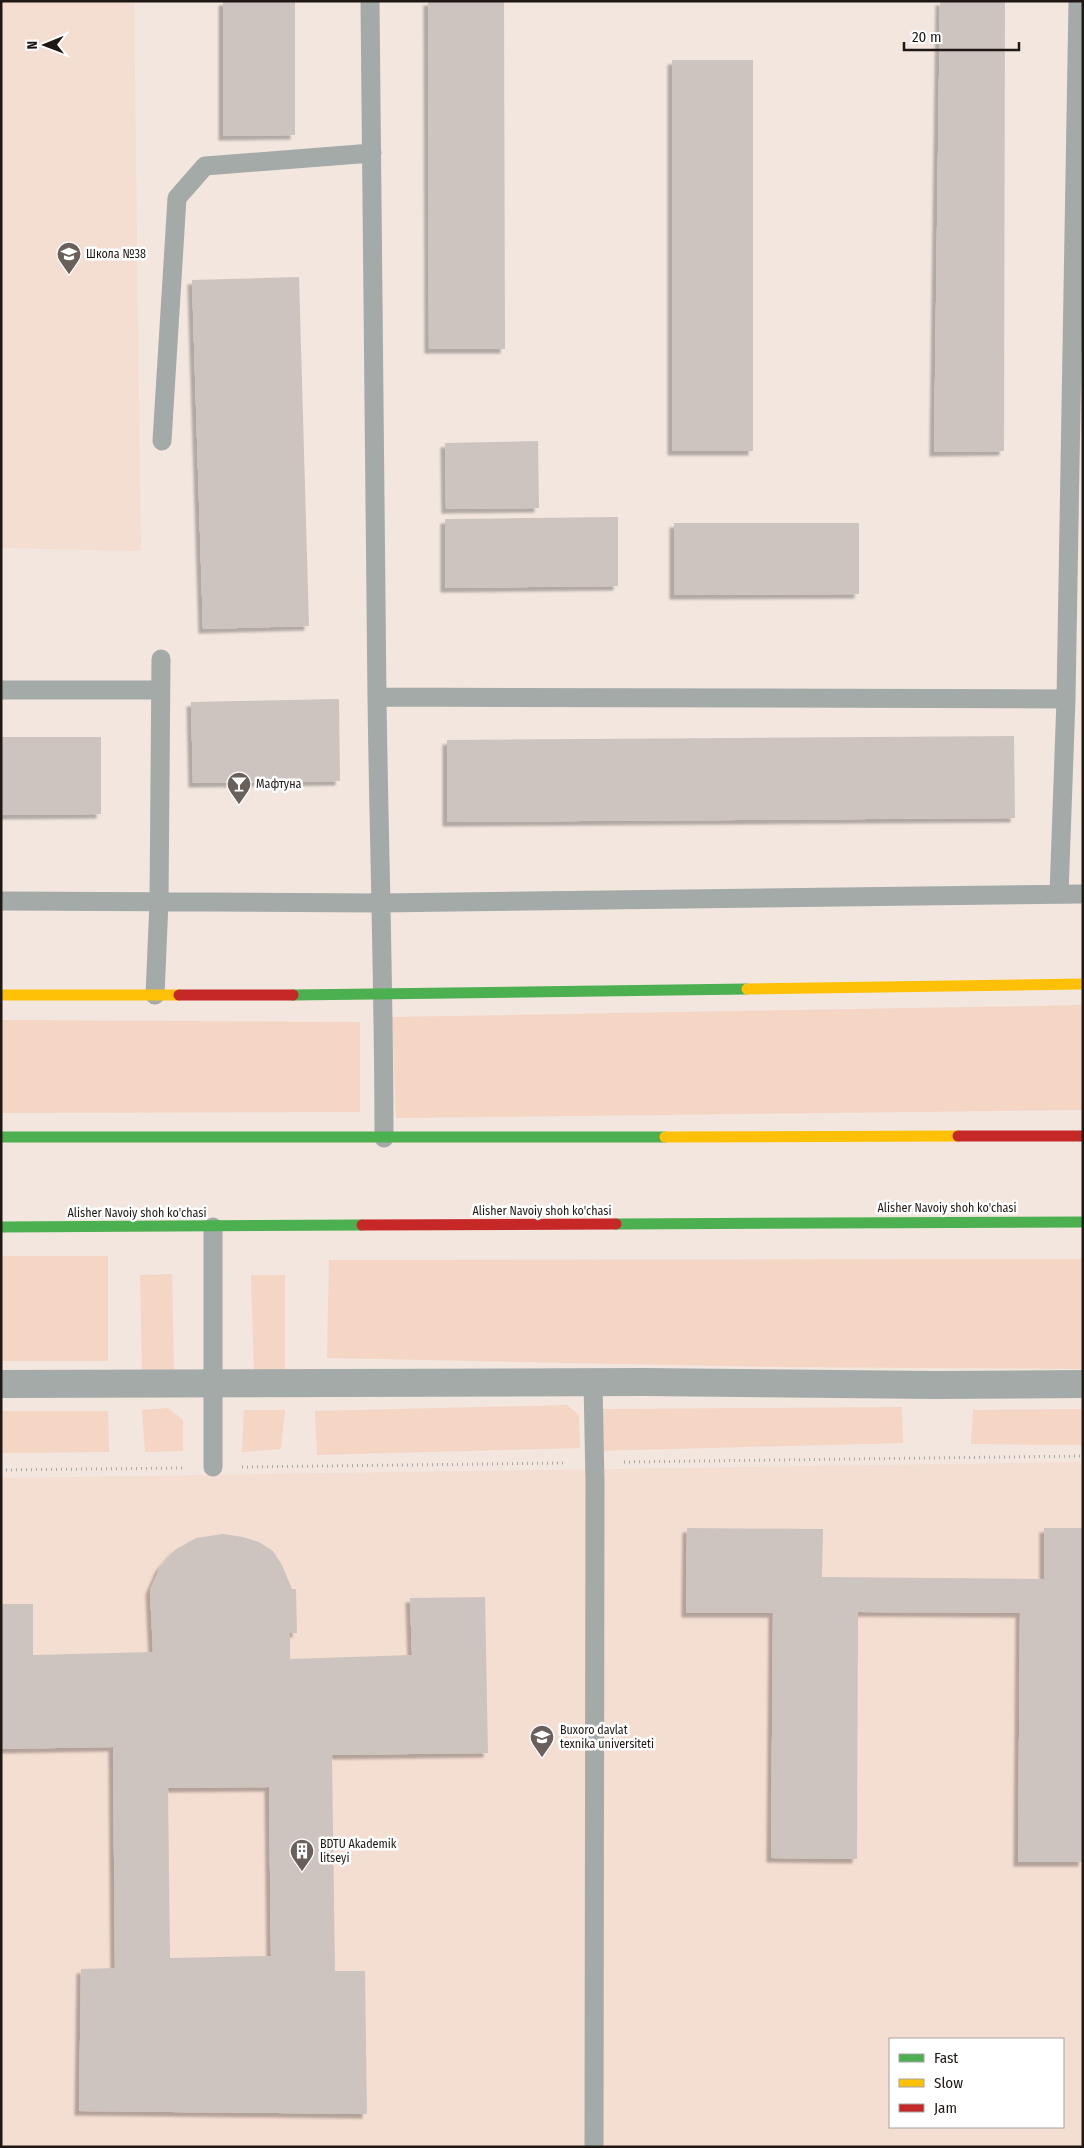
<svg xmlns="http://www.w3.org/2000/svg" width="1084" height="2148" font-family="'Fira Sans Condensed',sans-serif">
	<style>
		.built { fill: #f4ddd1; fill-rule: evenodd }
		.grass { fill: #f5d5c3 }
		.building { fill: #cec4bf; fill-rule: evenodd; filter: url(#shadow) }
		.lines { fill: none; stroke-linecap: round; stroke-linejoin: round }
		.path { stroke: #a8a9a6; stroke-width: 3; stroke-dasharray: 1 4; stroke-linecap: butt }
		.lane { stroke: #a3aaa8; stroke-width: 19 }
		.street { stroke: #a3aaa8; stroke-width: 28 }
		.fast { stroke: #4caf50; stroke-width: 11 }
		.slow { stroke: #ffc107; stroke-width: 11 }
		.jam { stroke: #c62828; stroke-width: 11 }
		.labels { text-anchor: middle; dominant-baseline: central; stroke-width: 5; stroke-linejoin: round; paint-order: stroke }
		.poi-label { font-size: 12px; fill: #201814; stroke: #fff; text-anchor: start }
		.street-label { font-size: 12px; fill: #201814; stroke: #fff }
	</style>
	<defs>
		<filter id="shadow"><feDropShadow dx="-4.5" dy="4.5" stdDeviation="1" flood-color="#0004"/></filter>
	</defs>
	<rect width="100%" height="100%" fill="#f2e6df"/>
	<path class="built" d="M1,1H134L141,551L1,548Z
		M1083,1462V2147H1V1478ZM890,2039H1063V2127H890Z"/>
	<path class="grass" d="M1083,1005V1110L396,1118L392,1017Z
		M1,1020L360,1022V1112L1,1113Z
		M1,1256H108V1361H1Z
		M1083,1259V1369L771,1367L327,1358L329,1260Z
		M172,1274L174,1374L142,1373L140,1275Z
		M251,1275H285V1373H254Z
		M567,1405L579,1415L580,1448L317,1455L315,1411Z
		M902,1407L903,1443L595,1451L598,1409Z
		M168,1408L183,1420V1451L145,1452L142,1410Z
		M1083,1409V1445L971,1444L973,1410Z
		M244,1410H285L281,1449L242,1452Z
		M1,1411H108L109,1452L1,1453Z"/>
	<path class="building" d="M223,1H295V135L223,136Z
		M428,1H504L505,349H429Z
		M940,1H1005L1004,451L934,452Z
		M672,60H753V451H672Z
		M299,277L309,626L203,629L192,280Z
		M538,441L539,508L446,509L445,443Z
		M618,517V586L445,588V519Z
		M674,523H859V594L674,595Z
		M339,699L340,781L193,783L191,702Z
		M1014,736L1015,818L447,822V740Z
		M1,737H101V814L1,815Z
		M687,1528L823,1529L822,1577L1044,1579V1528H1083V1862H1018L1020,1613L858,1612L857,1859L771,1858L773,1613H686Z
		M223,1534L243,1537L259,1542L273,1551L282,1565L292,1589H296L297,1633H290V1659L412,1655L410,1598L485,1597L488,1753L332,1755L335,1971H365L367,2114L79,2111L81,1969L115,1968L113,1747L1,1749V1604H33V1655L153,1652L150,1590L160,1567L175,1550L196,1538ZM269,1787L271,1956L170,1958L168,1788Z"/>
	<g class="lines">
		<path class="path" d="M624,1462L1083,1456
			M242,1467L566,1463
			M1,1470L183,1468"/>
		<path class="lane" d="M370,1C372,234 374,466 377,698C379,845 384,992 384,1138
			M162,441L177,198L205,166L372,153
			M1,690H160
			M377,697L1066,699
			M1059,894L1066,699L1078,1
			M1,901L380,903L1083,894
			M155,995L159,902L161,659
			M593,1382L595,1483L594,2147
			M213,1467V1227"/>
		<path class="street" d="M1,1384L644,1382L937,1385L1083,1384"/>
		<path class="fast" d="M293,995L747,989
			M1,1137H665
			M616,1224L1083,1222
			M1,1227L362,1225"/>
		<path class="slow" d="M747,989L1083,984
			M1,995H179
			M665,1137L958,1136"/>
		<path class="jam" d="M179,995H293
			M958,1136H1083
			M362,1225L616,1224"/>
	</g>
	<defs>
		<symbol id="school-pin" viewBox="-11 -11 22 30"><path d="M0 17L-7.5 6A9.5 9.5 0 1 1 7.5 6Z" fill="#6a605b" stroke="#fff"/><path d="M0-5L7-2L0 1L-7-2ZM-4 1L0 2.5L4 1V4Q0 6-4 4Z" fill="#fff"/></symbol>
		<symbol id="bar-pin" viewBox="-11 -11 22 30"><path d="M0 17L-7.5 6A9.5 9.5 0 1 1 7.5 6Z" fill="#6a605b" stroke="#fff"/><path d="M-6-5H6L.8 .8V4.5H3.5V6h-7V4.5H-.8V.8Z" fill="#fff"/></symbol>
		<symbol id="university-pin" viewBox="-11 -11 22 30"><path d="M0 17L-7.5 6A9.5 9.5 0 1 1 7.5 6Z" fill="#6a605b" stroke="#fff"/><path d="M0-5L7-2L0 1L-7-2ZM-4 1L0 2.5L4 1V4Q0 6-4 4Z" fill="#fff"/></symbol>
		<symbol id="building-pin" viewBox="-11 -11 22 30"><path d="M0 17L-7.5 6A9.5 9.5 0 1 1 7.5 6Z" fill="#6a605b" stroke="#fff"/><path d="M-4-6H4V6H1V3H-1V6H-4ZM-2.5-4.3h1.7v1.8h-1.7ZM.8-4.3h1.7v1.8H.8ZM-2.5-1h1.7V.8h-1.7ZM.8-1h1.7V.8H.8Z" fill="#fff"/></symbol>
	</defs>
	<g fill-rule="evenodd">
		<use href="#school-pin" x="55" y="240" width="28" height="38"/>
		<use href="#bar-pin" x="225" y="770" width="28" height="38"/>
		<use href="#university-pin" x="528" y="1723" width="28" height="38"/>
		<use href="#building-pin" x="288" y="1837" width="28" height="38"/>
	</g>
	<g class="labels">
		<g class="poi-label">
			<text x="86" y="254">Школа №38</text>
			<text x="256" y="784">Мафтуна</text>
			<text x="560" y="1730">Buxoro davlat<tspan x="560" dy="14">texnika universiteti</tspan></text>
			<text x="320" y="1844">BDTU Akademik<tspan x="320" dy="14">litseyi</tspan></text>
		</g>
		<g class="street-label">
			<text x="947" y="1208">Alisher Navoiy shoh ko'chasi</text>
			<text x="542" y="1211">Alisher Navoiy shoh ko'chasi</text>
			<text x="137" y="1213">Alisher Navoiy shoh ko'chasi</text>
		</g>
	</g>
	<rect width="1084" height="2148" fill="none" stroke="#201814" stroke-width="5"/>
	<rect x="889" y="2038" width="175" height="90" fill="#ffffff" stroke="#a6a3a1"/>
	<rect x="899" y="2054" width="25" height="8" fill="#4caf50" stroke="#a6a3a1"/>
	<text x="934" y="2063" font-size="15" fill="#201814">Fast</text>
	<rect x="899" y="2079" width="25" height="8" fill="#ffc107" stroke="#a6a3a1"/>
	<text x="934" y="2088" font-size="15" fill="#201814">Slow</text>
	<rect x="899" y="2104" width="25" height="8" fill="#c62828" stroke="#a6a3a1"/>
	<text x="934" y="2113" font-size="15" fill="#201814">Jam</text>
	<g transform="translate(45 45) rotate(269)" stroke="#ffffff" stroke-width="4" paint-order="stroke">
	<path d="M0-4L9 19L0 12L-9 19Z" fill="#201814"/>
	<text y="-8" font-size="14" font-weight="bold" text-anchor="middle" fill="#201814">N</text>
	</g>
	<path d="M904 42v8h115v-8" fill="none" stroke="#201814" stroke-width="2.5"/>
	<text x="912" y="42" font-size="15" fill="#201814" stroke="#ffffff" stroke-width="4" paint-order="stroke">20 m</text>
</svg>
